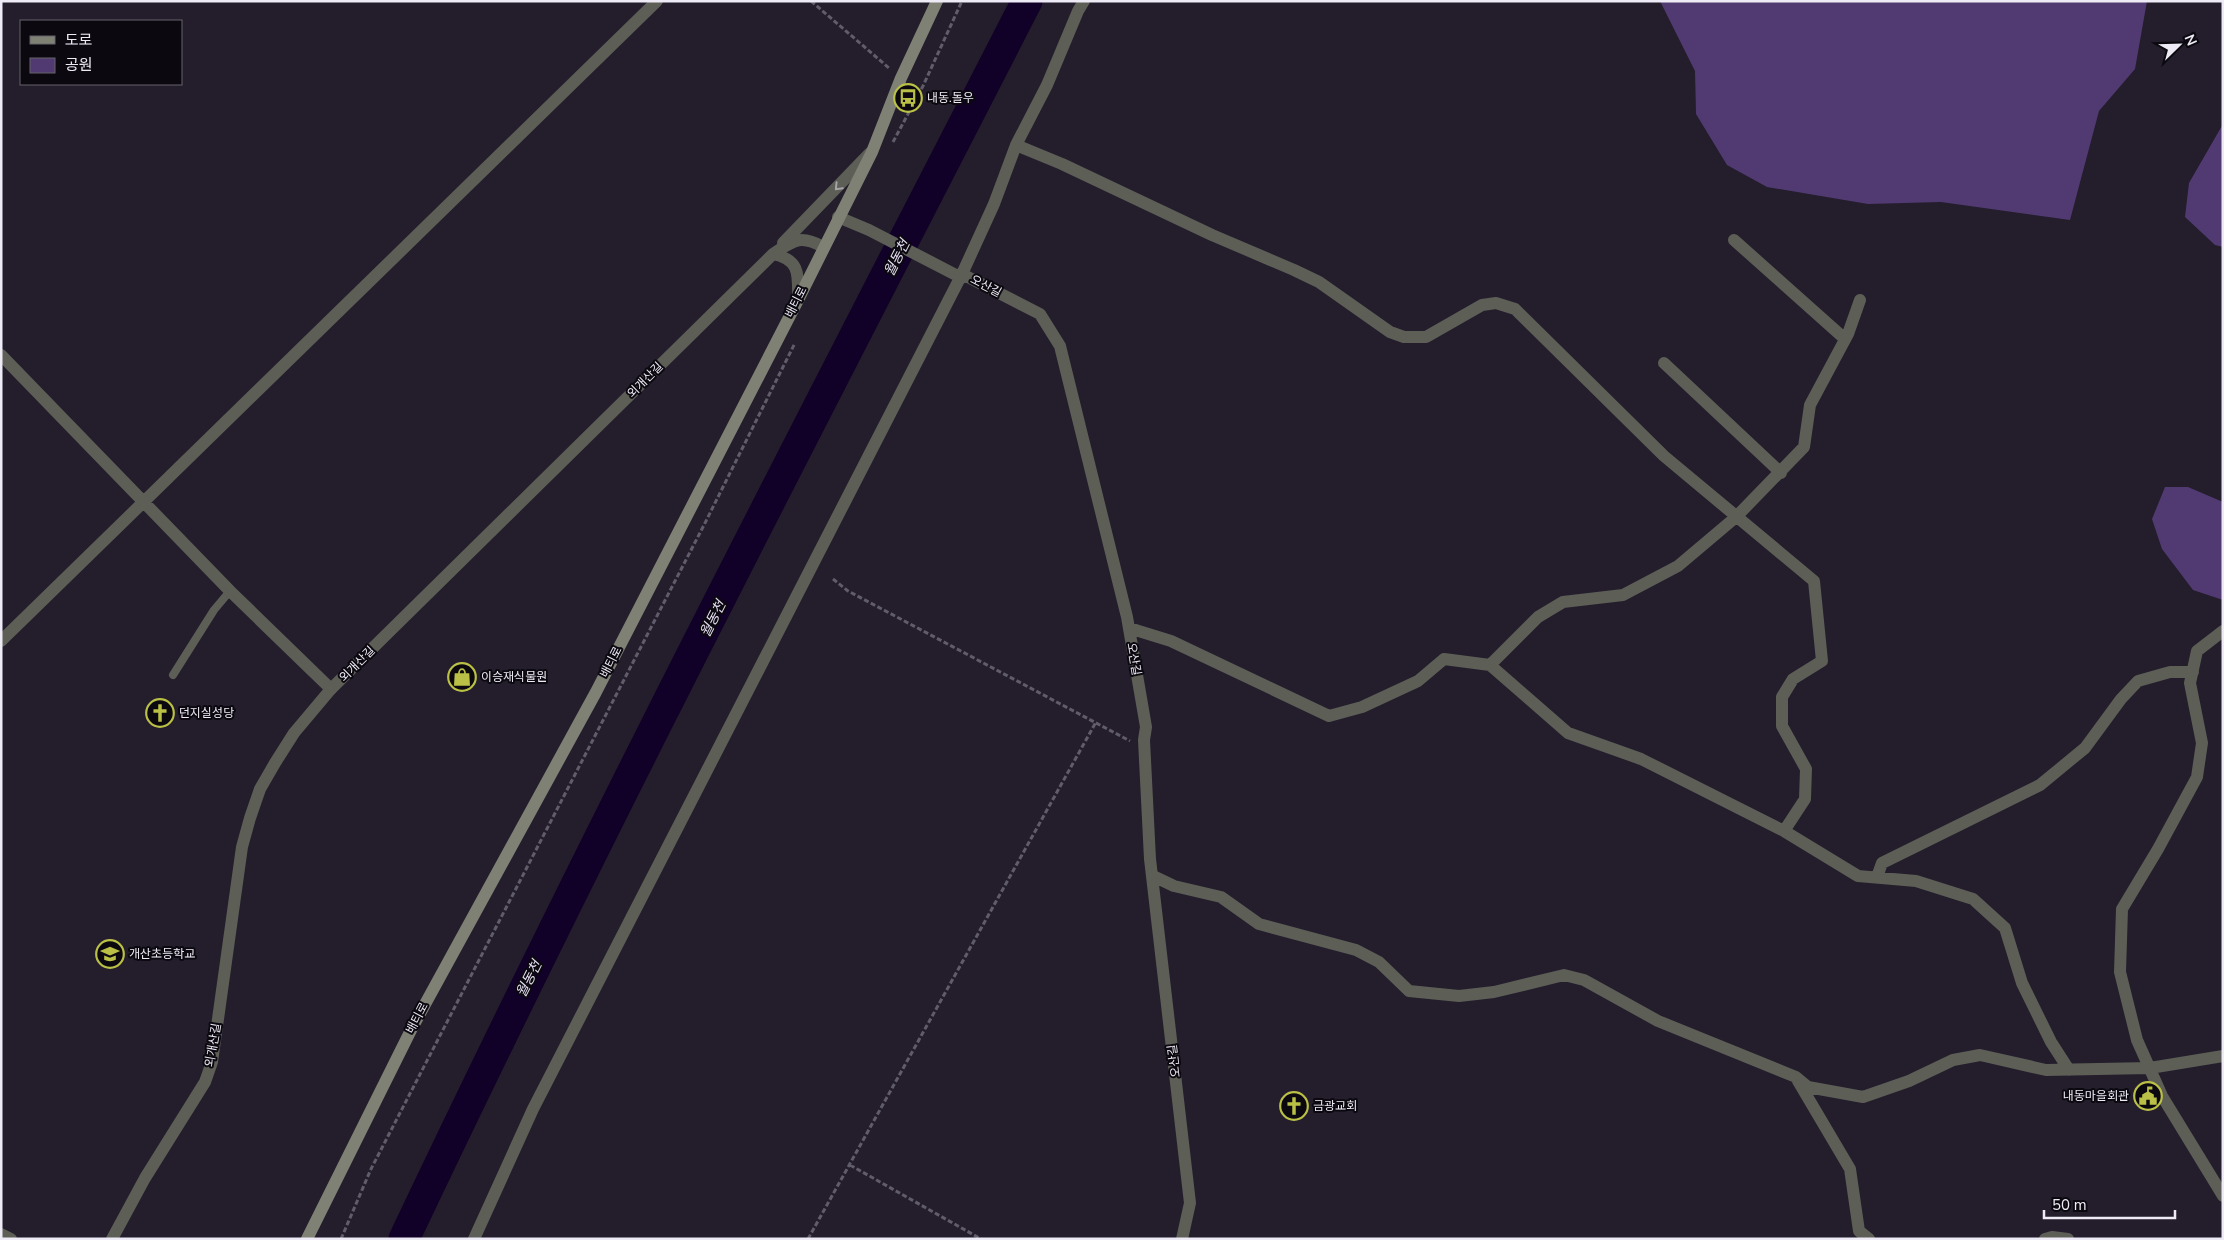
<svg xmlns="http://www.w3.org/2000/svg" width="2224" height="1240" font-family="'Nunito Sans','Noto Sans KR',sans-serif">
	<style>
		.green { fill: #513a71 }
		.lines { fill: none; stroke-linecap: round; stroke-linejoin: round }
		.river { stroke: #110027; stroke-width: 31 }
		.path { stroke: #615c69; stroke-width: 3; stroke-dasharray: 5 2.5; stroke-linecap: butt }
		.service { stroke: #5d5e56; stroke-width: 8 }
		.minor { stroke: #5d5e56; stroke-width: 12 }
		.tertiary { stroke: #5d5e56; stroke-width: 12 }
		.secondary { stroke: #7f8174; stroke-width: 12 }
		.oneway { stroke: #a6a4a6 }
		.labels { text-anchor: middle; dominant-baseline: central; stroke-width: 4; stroke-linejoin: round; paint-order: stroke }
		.poi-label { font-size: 12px; fill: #efebf6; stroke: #0b090f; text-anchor: start }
		.street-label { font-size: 12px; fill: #efebf6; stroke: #0b090f }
		.water-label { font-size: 14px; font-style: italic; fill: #e7e0f4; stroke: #0b090f }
	</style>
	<rect width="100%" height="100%" fill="#231d2c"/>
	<path class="green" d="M1660,1H2147L2135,69L2099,111L2070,220L1941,202L1868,204L1767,187L1727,165L1696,114L1695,71Z
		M2223,124V247L2215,245L2185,217L2189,183Z
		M2165,487H2188L2223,502V600L2193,590L2162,549L2152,519Z"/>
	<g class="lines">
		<path class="river" d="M404,1239C602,821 816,412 1027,1"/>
		<path class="path" d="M811,1L889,68
			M893,142L923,86L962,1
			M833,579L848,591L1130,741
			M850,1165L981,1239
			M341,1239L371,1169L704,525L795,343
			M808,1239L1096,722"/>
		<path class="service" d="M173,675L214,610L230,591"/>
		<path class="minor" d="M1016,145L1062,164L1212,235L1294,270L1319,282L1390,332L1404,337H1426L1482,305L1496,303L1515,309L1664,456L1814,581L1822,661L1793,679L1782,697V726L1806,769L1805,799L1784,831
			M838,217L869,230L956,275L962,274L1040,314L1060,346L1127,617L1146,727L1144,740L1150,859L1190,1203L1182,1239
			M1734,240L1845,339
			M1,355L230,591L331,689
			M1664,363L1781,473
			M1129,628L1171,641L1329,716L1362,707L1418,681L1444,659L1490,665L1568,733L1641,759L1784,831L1858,876L1916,881L1973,899L2005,928L2022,983L2051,1042L2069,1070
			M2223,631L2197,651L2190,683L2202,743L2197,777L2158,849L2122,909L2120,972L2137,1040L2162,1096L2223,1196
			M1,641L657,1
			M1490,665L1538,617L1563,602L1623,595L1678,566L1736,517L1804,447L1810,405L1848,334L1860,300
			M1153,876L1174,886L1221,897L1259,924L1356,950L1379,962L1409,991L1459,996L1494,992L1564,975L1584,980L1658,1021L1796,1077L1808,1087L1863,1097L1909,1081L1953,1060L1980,1055L2046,1070L2150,1068L2223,1056
			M1877,877L1882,863L2040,785L2085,748L2121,699L2138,681L2170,672H2193
			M1798,1081L1850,1169L1859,1231L1869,1239
			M474,1239L533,1109L962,274L994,204L1016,145L1047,85L1078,11L1084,1
			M2045,1239L2052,1237L2068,1239"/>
		<path class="tertiary" d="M783,243L870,153
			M773,254C801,260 798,275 798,300
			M1,1234L11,1239
			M112,1239L145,1178L205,1082L212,1062L242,847L250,818L260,789L275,763L294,733L331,689L773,254C793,241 800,234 823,247"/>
		<path class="secondary" d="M307,1239L412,1028L596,692L798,300L872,152L901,78L937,1"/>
	</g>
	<defs><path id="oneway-chevron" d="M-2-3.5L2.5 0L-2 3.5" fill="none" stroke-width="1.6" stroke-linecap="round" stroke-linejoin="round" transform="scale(1.25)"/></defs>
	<use class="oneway" href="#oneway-chevron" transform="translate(838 187) rotate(134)"/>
	<defs>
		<symbol id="bus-ring" viewBox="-11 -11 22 22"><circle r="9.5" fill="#0b090f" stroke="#bac046" stroke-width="1.5"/><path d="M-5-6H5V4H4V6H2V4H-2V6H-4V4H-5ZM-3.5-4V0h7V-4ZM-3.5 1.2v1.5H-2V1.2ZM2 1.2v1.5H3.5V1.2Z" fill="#bac046"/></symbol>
		<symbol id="shop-ring" viewBox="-11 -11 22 22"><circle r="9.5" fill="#0b090f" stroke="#bac046" stroke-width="1.5"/><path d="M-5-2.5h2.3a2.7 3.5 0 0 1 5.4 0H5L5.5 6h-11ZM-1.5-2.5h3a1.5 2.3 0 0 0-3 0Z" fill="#bac046"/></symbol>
		<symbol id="church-ring" viewBox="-11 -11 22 22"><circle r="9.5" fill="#0b090f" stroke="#bac046" stroke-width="1.5"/><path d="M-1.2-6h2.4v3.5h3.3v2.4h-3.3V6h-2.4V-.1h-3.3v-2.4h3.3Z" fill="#bac046"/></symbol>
		<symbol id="school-ring" viewBox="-11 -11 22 22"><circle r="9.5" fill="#0b090f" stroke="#bac046" stroke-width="1.5"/><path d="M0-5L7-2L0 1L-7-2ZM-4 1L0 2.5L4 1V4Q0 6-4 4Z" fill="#bac046"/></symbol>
		<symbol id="civic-ring" viewBox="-11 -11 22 22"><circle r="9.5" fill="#0b090f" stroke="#bac046" stroke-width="1.5"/><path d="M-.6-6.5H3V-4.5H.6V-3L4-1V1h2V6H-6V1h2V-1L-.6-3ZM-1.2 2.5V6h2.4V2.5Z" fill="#bac046"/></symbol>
	</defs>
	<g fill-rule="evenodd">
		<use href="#bus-ring" x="892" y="82" width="32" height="32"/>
		<use href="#shop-ring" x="446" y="661" width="32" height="32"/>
		<use href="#church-ring" x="144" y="697" width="32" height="32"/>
		<use href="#school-ring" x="94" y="938" width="32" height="32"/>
		<use href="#civic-ring" x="2132" y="1080" width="32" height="32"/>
		<use href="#church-ring" x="1278" y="1090" width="32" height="32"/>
	</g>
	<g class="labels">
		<g class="poi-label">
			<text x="927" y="98">내동.돌우</text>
			<text x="481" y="677">이승재식물원</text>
			<text x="179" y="713">던지실성당</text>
			<text x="129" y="954">개산초등학교</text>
			<text x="2129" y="1096" text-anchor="end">내동마을회관</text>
			<text x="1313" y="1106">금광교회</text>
		</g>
		<g class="street-label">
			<text transform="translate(986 286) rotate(28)">오산길</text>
			<text transform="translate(796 302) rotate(-63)">배티로</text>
			<text transform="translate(645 380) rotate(-45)">외개산길</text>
			<text transform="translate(1134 659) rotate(80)">오산길</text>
			<text transform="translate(611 662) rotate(-63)">배티로</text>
			<text transform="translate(357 664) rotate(-45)">외개산길</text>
			<text transform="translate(417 1018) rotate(-62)">배티로</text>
			<text transform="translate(213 1045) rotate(-80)">외개산길</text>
			<text transform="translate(1174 1061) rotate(-97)">오산길</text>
		</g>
		<g class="water-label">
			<text transform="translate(897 258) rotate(-63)">월동천</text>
			<text transform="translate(713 619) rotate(-63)">월동천</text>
			<text transform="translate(529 979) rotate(-63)">월동천</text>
		</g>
	</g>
	<rect width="2224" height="1240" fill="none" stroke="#efebf6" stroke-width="5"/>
	<rect x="20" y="20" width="162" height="65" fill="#0b090f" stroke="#66636b"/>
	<rect x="30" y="36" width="25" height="8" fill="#7f8174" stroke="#66636b"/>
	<text x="65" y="45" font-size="15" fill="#efebf6">도로</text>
	<rect x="30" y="58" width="25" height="15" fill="#513a71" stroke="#66636b"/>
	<text x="65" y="70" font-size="15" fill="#efebf6">공원</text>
	<g transform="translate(2179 45) rotate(67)" stroke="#0b090f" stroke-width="4" paint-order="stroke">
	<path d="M0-4L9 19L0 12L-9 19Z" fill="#efebf6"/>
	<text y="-8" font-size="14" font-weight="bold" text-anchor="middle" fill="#efebf6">N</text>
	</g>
	<path d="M2044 1210v8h131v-8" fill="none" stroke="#efebf6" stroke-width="2.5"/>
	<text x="2052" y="1210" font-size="15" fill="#efebf6" stroke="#0b090f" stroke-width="4" paint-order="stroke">50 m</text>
</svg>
